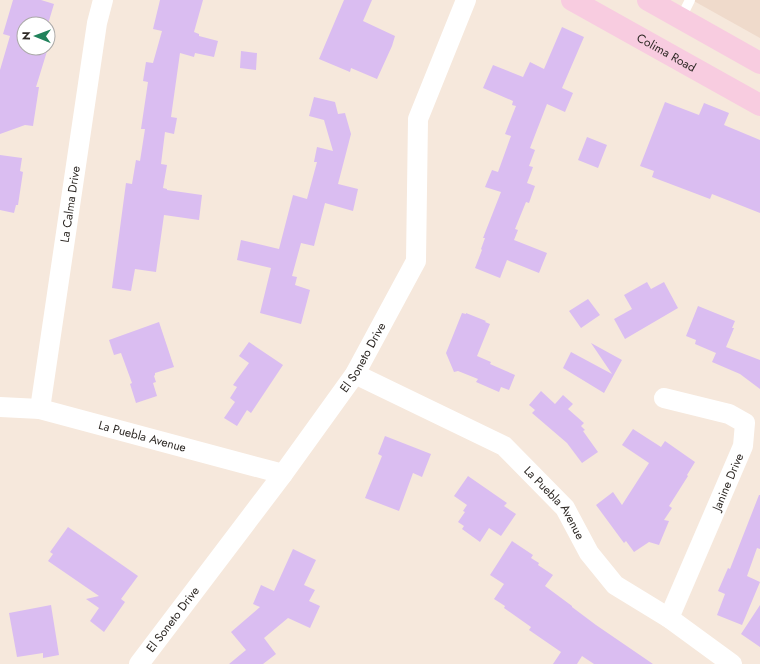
<svg xmlns="http://www.w3.org/2000/svg" width="760" height="664" font-family="Jost,sans-serif">
	<style>
		.built { fill: #efdacb }
		.building { fill: #dabdf1 }
		.lines { fill: none; stroke-linecap: round; stroke-linejoin: round }
		.lane { stroke: #fff; stroke-width: 10 }
		.street { stroke: #fff; stroke-width: 20 }
		.primary { stroke: #f8cce0; stroke-width: 22 }
		.labels { text-anchor: middle; dominant-baseline: central; stroke-width: 3; stroke-linejoin: round; paint-order: stroke }
		.street-label { font-size: 12px; fill: #2e2925; stroke: #fff }
	</style>
	<rect width="100%" height="100%" fill="#f6e8dc"/>
	<path class="built" d="M692,0H760V38Z"/>
	<path class="building" d="M13,0H41L54,4L48,24H24V48H48L36,87H39L33,126L25,125L0,134V70L10,36L3,34Z
		M160,0H203L194,32L199,34V36L218,41L214,57L195,53L194,57L180,53L171,117L177,118L174,134L165,132L161,164L167,165L163,188L167,189V190L202,195L199,220L164,215L156,272L135,269L131,291L112,288L126,183L132,184L136,160L140,161L145,129H141L148,82L143,81L146,62L153,63L162,31L153,29Z
		M344,0H372L363,21L395,36L392,46L377,79L351,68L350,72L319,59Z
		M562,27L584,37L562,88L573,93L565,112L547,104L530,148L535,150L529,166L533,167L527,183L535,186L529,203L526,202L515,229L518,230L514,240L547,253L539,273L507,260L500,278L475,268L482,250L481,249L485,238H483L501,192L485,187L492,170L498,172L511,136L505,134L516,106L512,105L513,101L483,88L493,65L523,77L530,62L544,69Z
		M241,51L257,53L256,70L240,68Z
		M314,97L335,102L338,114L345,113L351,134L338,184L358,189L353,211L325,203L314,246L301,243L292,276L297,277L295,285L310,290L301,324L260,313L271,268L237,260L241,240L279,249L293,195L307,199L317,162H314L317,147L333,151L324,120L309,116Z
		M665,102L699,115L704,103L729,113L724,125L760,140V213L712,194L710,199L652,177L654,171L640,166Z
		M587,137L607,145L598,168L578,160Z
		M0,155L22,158L20,171L23,172L18,205H16L14,213L0,210Z
		M647,282L651,289L664,282L678,308L625,339L614,319L632,309L624,295Z
		M588,299L600,315L581,328L569,311Z
		M698,306L735,321L732,328H734L726,347L760,360V389L740,374L712,362L716,353L695,344L696,340L686,336Z
		M462,313L466,314V313L486,321L485,322L490,324L477,356L491,362L490,364L515,375L509,390L501,387L499,392L476,382L478,379L458,371L454,372L446,353Z
		M159,322L174,367L155,373V375L154,376L156,382L153,383L157,396L136,403L130,384L132,383L121,353L114,355L109,340Z
		M249,342L283,365L251,413L247,410L237,426L224,418L235,402L230,398L237,387L233,385L249,363L239,356Z
		M591,343L622,360L604,393L563,368L571,352L612,374Z
		M541,391L555,404L563,395L573,404L568,409L584,423L581,426L585,430L583,431L598,452L582,463L567,443L532,413L535,410L529,405Z
		M633,429L661,447L665,441L695,462L687,475L688,476L669,506L672,508L664,520L669,521L659,545L649,542L634,552L626,541L624,543L596,505L613,492L622,505L649,463L622,445Z
		M385,436L431,454L422,477L413,473L399,511L365,498L382,456L378,454Z
		M468,476L507,503L504,506L516,514L501,536L489,528L480,542L462,529L464,526L458,522L465,512L463,511L467,505L454,496Z
		M759,495H760V549L757,548L747,576L760,582L742,625L717,615L725,594L718,591L728,568L730,569Z
		M68,527L138,576L121,599L125,602L104,632L90,621L99,608L86,599L99,596L48,561L53,554L50,552Z
		M512,541L533,555L531,558L539,563L538,565L553,575L545,586L572,606V607L596,625L653,664H594L582,656L577,664H553L561,652L529,630L531,627L504,608L505,606L494,599L504,584L490,575Z
		M293,549L316,560L304,585L315,590L309,601L320,606L310,628L288,618L264,638L276,654L263,664H229L246,650L231,632L260,607L253,604L261,585L274,591Z
		M51,605L59,655L43,658V653L17,657L9,613Z
		M760,605V647L741,634Z"/>
	<g class="lines">
		<path class="lane" d="M681,18L690,0"/>
		<g class="street">
			<path id="s1" d="M355,374L504,446L565,508L589,553L615,585L669,618L732,664"/>
			<path d="M664,398L729,414L745,423L743,446L669,618"/>
			<path id="s2" d="M0,407L40,409L283,474"/>
			<path id="s3" d="M40,409L97,23L103,0"/>
			<path id="s4" d="M139,664L283,474L355,374L416,261L418,119L466,0"/>
		</g>
		<g class="primary">
			<path id="s5" d="M572,0L760,105"/>
			<path d="M648,0L760,63"/>
		</g>
	</g>
	<g class="labels">
		<g class="street-label">
			<text stroke="none"><textPath href="#s5" startOffset="108">Colima Road</textPath></text>
			<text stroke="none"><textPath href="#s3" startOffset="207">La Calma Drive</textPath></text>
			<text stroke="none"><textPath href="#s4" startOffset="380">El Soneto Drive</textPath></text>
			<text stroke="none"><textPath href="#s2" startOffset="146">La Puebla Avenue</textPath></text>
			<text transform="translate(728 482) rotate(-67)">Janine Drive</text>
			<text stroke="none"><textPath href="#s1" startOffset="242">La Puebla Avenue</textPath></text>
			<text stroke="none"><textPath href="#s4" startOffset="56">El Soneto Drive</textPath></text>
		</g>
	</g>
	<g transform="translate(36 36) rotate(271)"><circle r="19" fill="#ffffff" stroke="#aba9a8"/>
	<path d="M0-3L7 15L0 10L-7 15Z" fill="#21825b"/>
	<text y="-6" font-size="11" font-weight="bold" text-anchor="middle" fill="#2e2925">N</text>
	</g>
</svg>
